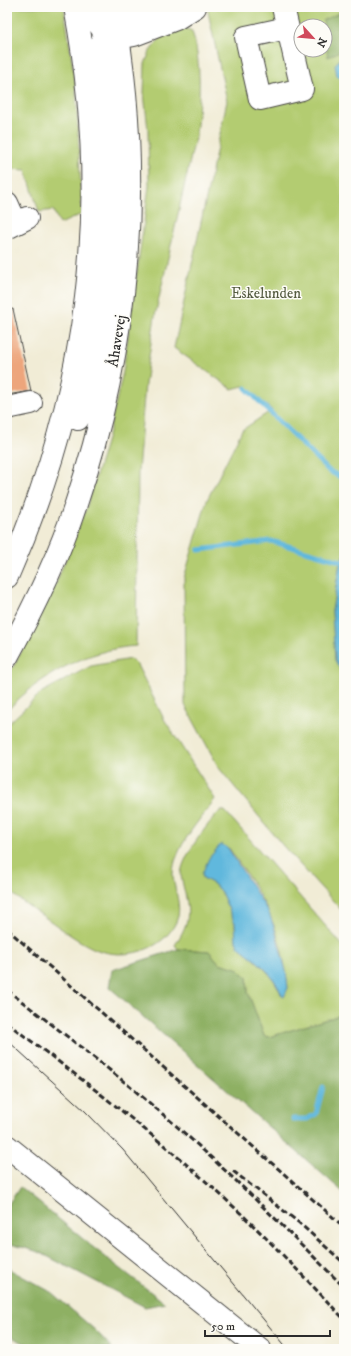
<svg xmlns="http://www.w3.org/2000/svg" width="351" height="1356" font-family="'IM FELL DW Pica',serif">
	<style>
		.green { fill: #b3cc71; stroke: #6f7c4e; fill-rule: evenodd }
		.forest { fill: #8eb063; stroke: #5c6e47 }
		.water { fill: #60b8dd; stroke: #467284 }
		.lines { fill: none; stroke-linecap: round; stroke-linejoin: round }
		.stream { stroke: #60b8dd; stroke-width: 5 }
		.building { fill: #eda57b }
		.minor-casing { stroke: #494845; stroke-width: 24 }
		.major-casing { stroke: #494845; stroke-width: 24 }
		.minor { stroke: #fff; stroke-width: 22 }
		.major { stroke: #fff; stroke-width: 22 }
		.tram { stroke: #2b2b2b; stroke-width: 1 }
		.rail { stroke: #2b2b2b; stroke-width: 3; stroke-dasharray: 6 3; stroke-linecap: butt }
		.labels { text-anchor: middle; dominant-baseline: central; stroke-width: 3; stroke-linejoin: round; paint-order: stroke }
		.park-label { font-size: 15px; fill: #545b40; stroke: #fdfcf7 }
		.street-label { font-size: 15px; fill: #2b2b2b; stroke: #fdfcf7 }
	</style>
	<rect width="100%" height="100%" fill="#fdfcf7"/>
	<filter id="ink" filterUnits="userSpaceOnUse"><feTurbulence type="fractalNoise" baseFrequency=".025" numOctaves="2"/><feDisplacementMap in="SourceGraphic" scale="8" xChannelSelector="R" yChannelSelector="G"/><feConvolveMatrix kernelMatrix="1 2 1 2 8 2 1 2 1" color-interpolation-filters="sRGB"/></filter>
	<filter id="wash" filterUnits="userSpaceOnUse"><feTurbulence type="fractalNoise" baseFrequency=".012" numOctaves="4" result="noise"/><feDisplacementMap in="SourceGraphic" scale="16" xChannelSelector="R" yChannelSelector="G"/><feGaussianBlur stdDeviation="0.9" result="paint"/><feColorMatrix in="noise" values="0 0 0 0 0 0 0 0 0 0 0 0 0 0 0 0 0 1.4 0 .05"/><feComposite in="paint" operator="in"/></filter>
	<g filter="url(#wash)">
		<rect width="100%" height="100%" fill="#f1ecd6"/>
		<path class="green" d="M7,7H64L76,89L82,214L60,224L53,210L39,212L26,170L7,169Z
			M207,7H344V554L340,563L332,611L335,660L344,677V913L284,847L219,768L185,705L184,578L207,500L242,430L272,410L243,386L232,389L174,348L227,101ZM301,26H325V50H301Z
			M180,26L192,31C202,64 200,100 196,134L155,316L145,384L138,472L136,646C89,649 38,676 7,711V679L52,593L86,509L108,436L123,372L149,186L148,130L144,93L145,64L150,51L162,36Z
			M131,659L137,665L164,719L215,799C202,817 172,850 173,875C174,891 183,906 176,922C163,951 124,961 95,949C77,941 62,929 46,918C33,909 19,900 7,889V725L42,692L91,666Z
			M220,811H225L344,947V1014L269,1037L264,1036L248,992L247,977L236,968L219,963L209,951L178,949L175,945C187,926 191,916 185,894C184,888 182,882 181,876C180,859 208,823 220,811ZM229,848C243,869 259,891 269,914C280,936 285,963 288,988L282,996C273,973 257,961 238,946L236,941L235,923L221,892L214,884L203,878L202,874Z"/>
		<path class="forest" d="M344,11V49L328,57L323,20Z
			M178,949L209,951L219,963L236,968L247,977L248,992L264,1036L269,1037L344,1014V1193L109,987L112,970Z
			M20,1187L94,1248L165,1303L145,1307L39,1252L7,1243V1206Z
			M7,1268L51,1292L95,1330L113,1349H37L7,1335Z"/>
		<path class="water" d="M344,53V80L337,76L335,65Z
			M344,554V677L335,660L332,611L340,563Z
			M221,844L228,848L269,913L275,930L286,971L288,988L284,997L282,996C274,973 257,961 238,946L236,941L235,923L221,892L214,884L203,878L202,874L209,858Z"/>
		<g class="lines">
			<path class="stream" d="M246,388L329,471L344,479
				M199,550L271,541L344,562
				M293,1119H307L316,1114L323,1087"/>
		</g>
		<g id="blocks">
			<path class="building" d="M13,309L31,391L7,395V310Z"/>
		</g>
	</g>
	<g filter="url(#ink)">
		<use href="#blocks" fill-opacity="0" stroke="#494845" stroke-width="1"/>
		<g class="lines">
			<defs>
				<path id="minor" d="M283,7L302,89L260,99L246,37L287,28
					M115,20L179,8
					M118,38L134,35L176,19L195,7
					M7,203L16,223
					M7,228L27,218
					M7,408L31,403
					M7,1146L260,1349"/>
				<path id="major" d="M94,7C97,19 100,34 114,37
					M78,419C109,322 115,225 108,125C108,114 107,102 106,91C103,68 93,37 115,20
					M7,577C89,392 113,207 75,7
					M7,657C33,609 58,559 75,507C130,345 144,175 113,7"/>
			</defs>
			<use href="#minor" class="minor-casing"/>
			<use href="#major" class="major-casing"/>
			<use href="#minor" class="minor"/>
			<use href="#major" class="major"/>
			<path class="tram" d="M7,1040L85,1111L123,1150L288,1349"/>
			<path class="rail" d="M7,929L344,1227
				M7,990C63,1033 119,1076 173,1123C232,1175 288,1231 344,1287
				M7,1023C81,1078 154,1134 222,1196C265,1235 304,1277 344,1319
				M233,1171L298,1222L344,1263"/>
		</g>
	</g>
	<g class="labels">
		<g class="park-label">
			<text x="266" y="293">Eskelunden</text>
		</g>
		<g class="street-label">
			<text transform="translate(117 341) rotate(-81)">Åhavevej</text>
		</g>
	</g>
	<rect width="351" height="1356" fill="none" stroke="#fdfcf7" stroke-width="24"/>
	<g transform="translate(313 38) rotate(117)"><circle r="19" fill="#fdfcf7" stroke="#a9a8a5"/>
	<path d="M0-3L7 15L0 10L-7 15Z" fill="#d1495b"/>
	<text y="-6" font-size="11" font-weight="bold" text-anchor="middle" fill="#2b2b2b">N</text>
	</g>
	<path d="M205 1330v6h125v-6" fill="none" stroke="#2b2b2b" stroke-width="2"/>
	<text x="211" y="1330" font-size="12" fill="#2b2b2b" stroke="#fdfcf7" stroke-width="3" paint-order="stroke">50 m</text>
</svg>
